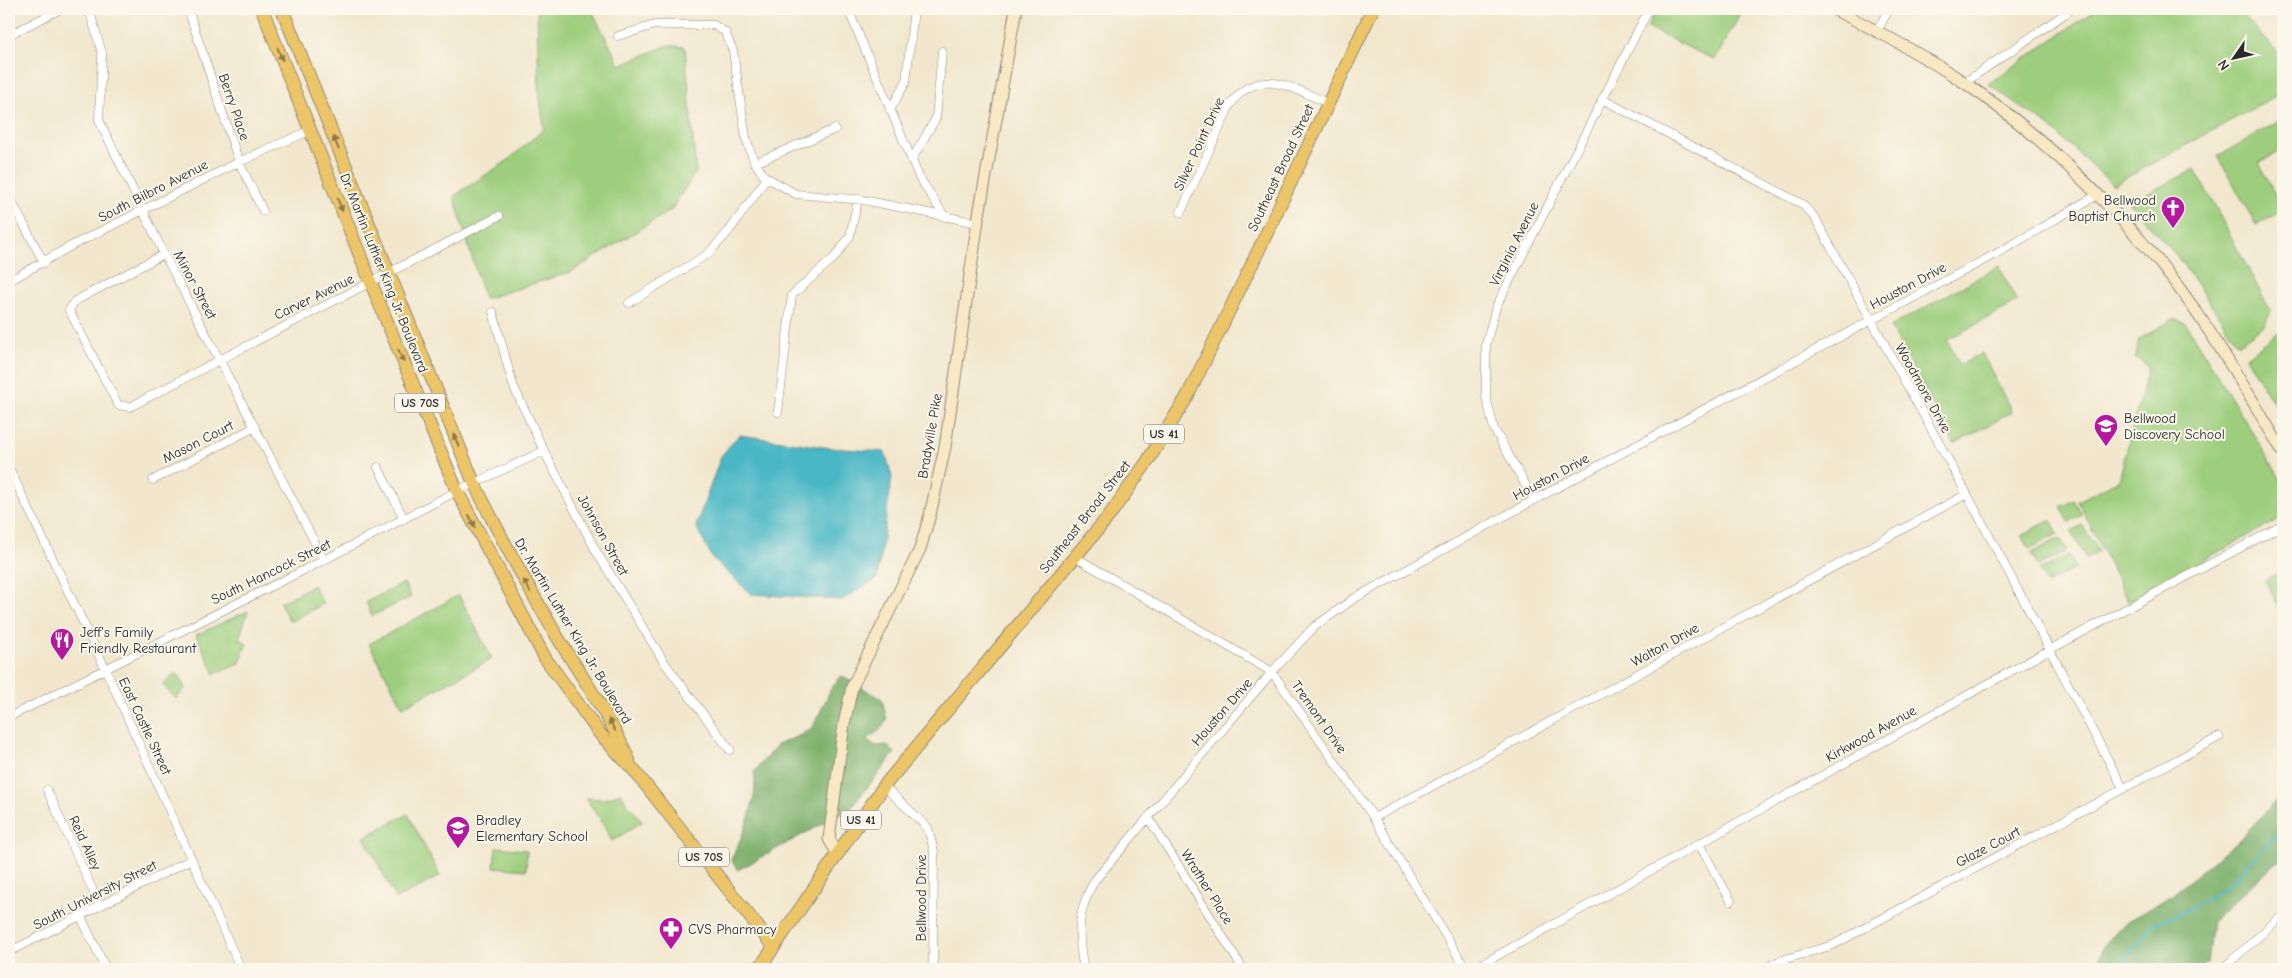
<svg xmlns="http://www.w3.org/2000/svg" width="2292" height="978" font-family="'Comic Neue',sans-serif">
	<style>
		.green { fill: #9dce7d; stroke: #647c54 }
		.forest { fill: #7eb16c; stroke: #546e4c }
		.water { fill: #4ab7c5; stroke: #3a7178 }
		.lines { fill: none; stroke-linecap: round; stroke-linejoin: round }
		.stream { stroke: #4ab7c5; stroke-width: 2.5 }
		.street-casing { stroke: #8e897c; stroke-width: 9 }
		.secondary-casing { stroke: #8e897c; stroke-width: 13 }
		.primary-casing { stroke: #8e897c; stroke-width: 14 }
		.street { stroke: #fff; stroke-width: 8 }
		.secondary { stroke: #f8e8c3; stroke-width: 11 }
		.primary { stroke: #edc569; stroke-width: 12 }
		.oneway { fill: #8c784a }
		.labels { text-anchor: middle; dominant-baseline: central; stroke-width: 4; stroke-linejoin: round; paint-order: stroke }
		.shield { fill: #fbf7ec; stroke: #696865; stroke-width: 1 }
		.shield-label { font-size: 12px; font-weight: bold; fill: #2b2b2b }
		.street-label { font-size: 14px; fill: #2b2b2b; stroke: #fbf7ec }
		.poi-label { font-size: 14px; fill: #2b2b2b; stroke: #fbf7ec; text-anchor: start }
	</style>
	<rect width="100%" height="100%" fill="#fbf7ec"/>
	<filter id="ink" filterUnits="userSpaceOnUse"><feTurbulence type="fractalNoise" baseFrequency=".02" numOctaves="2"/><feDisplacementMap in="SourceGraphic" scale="10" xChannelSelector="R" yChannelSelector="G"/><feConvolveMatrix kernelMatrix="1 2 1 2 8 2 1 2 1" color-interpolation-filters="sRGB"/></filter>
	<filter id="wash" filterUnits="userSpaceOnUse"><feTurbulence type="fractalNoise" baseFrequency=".0096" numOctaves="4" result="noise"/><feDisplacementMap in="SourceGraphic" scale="20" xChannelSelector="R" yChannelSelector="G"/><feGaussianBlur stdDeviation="1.12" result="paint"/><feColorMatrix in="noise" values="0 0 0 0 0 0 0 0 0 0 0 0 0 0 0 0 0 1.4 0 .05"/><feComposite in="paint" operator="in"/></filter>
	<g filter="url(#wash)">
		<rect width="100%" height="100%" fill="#f2e7cd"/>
		<path class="green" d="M537,9H591L620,65L668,45L685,47L696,172L671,210L571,272L484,299L454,196L507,161L544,129L539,91Z
			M1657,9H1743L1715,60L1647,28Z
			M2097,9H2238L2283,58V92L2113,185L2050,127L1988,84Z
			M2283,119V149L2259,163L2283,211L2256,225L2218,156Z
			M2195,169L2271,312L2264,325L2238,344L2177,256L2129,203Z
			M1999,266L2017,302L1947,340L1960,365L1982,353L2012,412L1954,444L1890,327Z
			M2174,319L2186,324L2283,483V517L2128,601L2078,501L2119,480L2148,368L2140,359L2135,358L2139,339Z
			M2283,329V419L2246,357Z
			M2074,500L2082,515L2069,522L2061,507Z
			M2051,520L2058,534L2029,549L2022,535Z
			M2082,525L2099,551L2086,558L2071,531Z
			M2060,538L2067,551L2038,566L2031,553Z
			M2069,555L2076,568L2047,584L2039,570Z
			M2283,570V614L2265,580Z
			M404,583L411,597L372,616L366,602Z
			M313,585L323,604L291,621L289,620L280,603Z
			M459,595L492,659L403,707L369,644Z
			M248,611L239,639L247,643L240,663L215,674L196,635Z
			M175,673L180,677L185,689L176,699L163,685Z
			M620,793L642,822L612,841L608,834L609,833L586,798L605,799Z
			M408,814L440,876L396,899L364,837Z
			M496,847L527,850L526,870L494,867Z"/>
		<path class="forest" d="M841,676L882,699L887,720L880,730L866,740L876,746L887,745L895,753L851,808L738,870L731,860C743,833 759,802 754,772L777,745L801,735L813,727L832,687Z
			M2283,793V857L2212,921L2207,963L2200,969H2092L2098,964L2104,945L2127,921L2168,898L2237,842Z"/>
		<path class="water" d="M739,435L831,448L885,452L892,477L877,579L842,600L751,594L712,558L696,526L721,456Z"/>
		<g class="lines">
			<path class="stream" d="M2119,969L2153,924L2191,909L2229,885L2283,827"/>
		</g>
	</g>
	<g filter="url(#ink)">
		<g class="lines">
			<defs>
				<path id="street" d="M89,9L102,53L99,120L164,254L324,560
					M188,9L239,162L263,211
					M848,9L919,177L945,217
					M1877,31L1889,9
					M9,35L61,9
					M618,36L655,25H714L725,32L733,51L746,138L754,161L764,176L796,194L863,200L978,223
					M1964,83L2072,9
					M1602,99L1802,204L1815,218L1967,494L2123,788
					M890,110L906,82L914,9
					M912,159L936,118L942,51
					M755,163L835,129
					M9,196L44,263
					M1181,212L1230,105C1257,65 1293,88 1327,103
					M164,254L75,301L69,310L118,405L130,407C252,342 376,280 499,216
					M9,281L71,246L239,162L311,130
					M629,303L708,254L729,231L767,178
					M493,312L513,385L544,451L596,551L664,662L730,750
					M778,412L792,295L835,257L850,236L858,199
					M378,467L404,519
					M9,468L105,668L241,969
					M153,480L255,427
					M1534,500L1494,429L1486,397V344L1496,307L1649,9
					M1075,557L1272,672L1374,818L1466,969
					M9,717L324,560L457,491L544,451
					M884,786L928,828L934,851L933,969
					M47,790L100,906
					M1148,817L1243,969
					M1374,818L1967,494
					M1699,844L1731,901
					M81,917L106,969
					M9,938L14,949
					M9,952L192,859
					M1084,969C1077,935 1077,910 1095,880L1272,672L1314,627L1355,598L1534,500L2003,250L2097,195
					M1473,969L2049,650L2283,525
					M1765,969L1779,961L1833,945L2219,737
					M2222,969L2283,915"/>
				<path id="secondary" d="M1833,9C1878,31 1923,55 1965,83C2030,127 2090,183 2142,242C2198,305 2240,380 2283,452
					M837,853L829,839L844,724L852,687L920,549L930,515L945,447L978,220L1016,9"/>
				<path id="primary" d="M262,9L371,283L457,491L545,658L600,734L633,769L773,946
					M282,9L474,483C500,536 528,587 558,638C583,679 609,715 629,760
					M759,969L884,786L1109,516L1147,462L1187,397L1252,264L1373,9"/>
			</defs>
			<use href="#street" class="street-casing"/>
			<use href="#secondary" class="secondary-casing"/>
			<use href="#primary" class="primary-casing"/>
			<use href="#street" class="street"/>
			<use href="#secondary" class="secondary"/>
			<use href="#primary" class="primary"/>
		</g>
		<defs><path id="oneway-solid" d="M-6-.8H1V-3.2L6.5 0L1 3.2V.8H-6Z" transform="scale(1.25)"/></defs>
		<g class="oneway">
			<use href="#oneway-solid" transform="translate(280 54) rotate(68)"/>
			<use href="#oneway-solid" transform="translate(336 143) rotate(-112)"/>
			<use href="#oneway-solid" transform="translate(340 205) rotate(69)"/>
			<use href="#oneway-solid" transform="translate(401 356) rotate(67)"/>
			<use href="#oneway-solid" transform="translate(456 440) rotate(-113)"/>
			<use href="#oneway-solid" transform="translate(472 521) rotate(63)"/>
			<use href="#oneway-solid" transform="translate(527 586) rotate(-119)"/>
			<use href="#oneway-solid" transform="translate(612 725) rotate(-118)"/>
		</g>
	</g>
	<defs>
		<symbol id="church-pin" viewBox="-11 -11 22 30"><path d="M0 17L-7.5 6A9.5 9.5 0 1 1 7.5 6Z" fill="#b5179e" stroke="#fbf7ec"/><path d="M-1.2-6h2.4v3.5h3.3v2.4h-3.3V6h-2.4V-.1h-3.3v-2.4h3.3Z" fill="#fff"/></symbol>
		<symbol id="school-pin" viewBox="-11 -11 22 30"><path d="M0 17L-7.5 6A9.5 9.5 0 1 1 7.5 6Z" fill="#b5179e" stroke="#fbf7ec"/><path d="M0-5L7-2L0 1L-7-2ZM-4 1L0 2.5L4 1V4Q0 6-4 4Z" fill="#fff"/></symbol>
		<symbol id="restaurant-pin" viewBox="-11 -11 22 30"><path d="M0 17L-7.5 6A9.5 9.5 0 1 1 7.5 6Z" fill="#b5179e" stroke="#fbf7ec"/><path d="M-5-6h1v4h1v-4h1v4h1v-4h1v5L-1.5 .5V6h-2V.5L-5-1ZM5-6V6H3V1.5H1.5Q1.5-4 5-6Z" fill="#fff"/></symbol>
		<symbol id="pharmacy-pin" viewBox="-11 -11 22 30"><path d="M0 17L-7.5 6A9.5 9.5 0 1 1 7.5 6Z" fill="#b5179e" stroke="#fbf7ec"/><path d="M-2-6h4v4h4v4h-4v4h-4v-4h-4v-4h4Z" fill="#fff"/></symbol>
	</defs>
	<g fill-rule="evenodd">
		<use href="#church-pin" x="2159" y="194" width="28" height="38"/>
		<use href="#school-pin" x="2092" y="412" width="28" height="38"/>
		<use href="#restaurant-pin" x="48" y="626" width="28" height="38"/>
		<use href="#school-pin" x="444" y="814" width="28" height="38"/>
		<use href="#pharmacy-pin" x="657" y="915" width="28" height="38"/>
	</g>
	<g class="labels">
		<g class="shield">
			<rect x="395" y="393.5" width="50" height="19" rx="4"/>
			<rect x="1144" y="424.5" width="40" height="19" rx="4"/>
			<rect x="841" y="810.5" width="40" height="19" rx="4"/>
			<rect x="679" y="847.5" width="50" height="19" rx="4"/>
		</g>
		<g class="shield-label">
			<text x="420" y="403">US 70S</text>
			<text x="1164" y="434">US 41</text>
			<text x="861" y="820">US 41</text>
			<text x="704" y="857">US 70S</text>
		</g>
		<g class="street-label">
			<text transform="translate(234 107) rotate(71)">Berry Place</text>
			<text transform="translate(1199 144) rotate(-65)">Silver Point Drive</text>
			<text transform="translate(1281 168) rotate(-65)">Southeast Broad Street</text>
			<text transform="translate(153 191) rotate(-27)">South Bilbro Avenue</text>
			<text transform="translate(1514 244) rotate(-63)">Virginia Avenue</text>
			<text transform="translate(384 273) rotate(68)">Dr. Martin Luther King Jr. Boulevard</text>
			<text transform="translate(195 285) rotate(62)">Minor Street</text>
			<text transform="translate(1908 286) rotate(-28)">Houston Drive</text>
			<text transform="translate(314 297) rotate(-26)">Carver Avenue</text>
			<text transform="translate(1923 388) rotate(61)">Woodmore Drive</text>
			<text transform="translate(930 436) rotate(-80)">Bradyville Pike</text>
			<text transform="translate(198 442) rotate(-27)">Mason Court</text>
			<text transform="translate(1551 477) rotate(-28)">Houston Drive</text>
			<text transform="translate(1085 517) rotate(-52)">Southeast Broad Street</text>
			<text transform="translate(603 535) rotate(61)">Johnson Street</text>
			<text transform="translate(271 572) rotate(-26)">South Hancock Street</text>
			<text transform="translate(573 631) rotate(59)">Dr. Martin Luther King Jr. Boulevard</text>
			<text transform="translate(1665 645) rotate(-29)">Walton Drive</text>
			<text transform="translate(1222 712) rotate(-49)">Houston Drive</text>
			<text transform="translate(1319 717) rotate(55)">Tremont Drive</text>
			<text transform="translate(145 726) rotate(65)">East Castle Street</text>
			<text transform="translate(1871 734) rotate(-29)">Kirkwood Avenue</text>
			<text transform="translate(85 843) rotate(65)">Reid Alley</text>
			<text transform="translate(1988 847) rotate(-28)">Glaze Court</text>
			<text transform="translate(1207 887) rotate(58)">Wrather Place</text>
			<text transform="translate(95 895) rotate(-27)">South University Street</text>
			<text transform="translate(921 898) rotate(-90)">Bellwood Drive</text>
		</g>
		<g class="poi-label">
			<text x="2156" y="200" text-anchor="end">Bellwood<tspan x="2156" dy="16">Baptist Church</tspan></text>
			<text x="2124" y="418">Bellwood<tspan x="2124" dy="16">Discovery School</tspan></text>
			<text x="80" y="632">Jeff's Family<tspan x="80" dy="16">Friendly Restaurant</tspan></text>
			<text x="476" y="820">Bradley<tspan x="476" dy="16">Elementary School</tspan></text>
			<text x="688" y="929">CVS Pharmacy</text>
		</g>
	</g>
	<rect width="2292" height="978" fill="none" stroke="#fbf7ec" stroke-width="30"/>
	<g transform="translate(2234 58) rotate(236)" stroke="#fbf7ec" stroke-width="4" paint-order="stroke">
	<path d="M0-4L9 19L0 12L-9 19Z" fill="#2b2b2b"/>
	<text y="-8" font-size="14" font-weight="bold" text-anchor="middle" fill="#2b2b2b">N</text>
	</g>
</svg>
